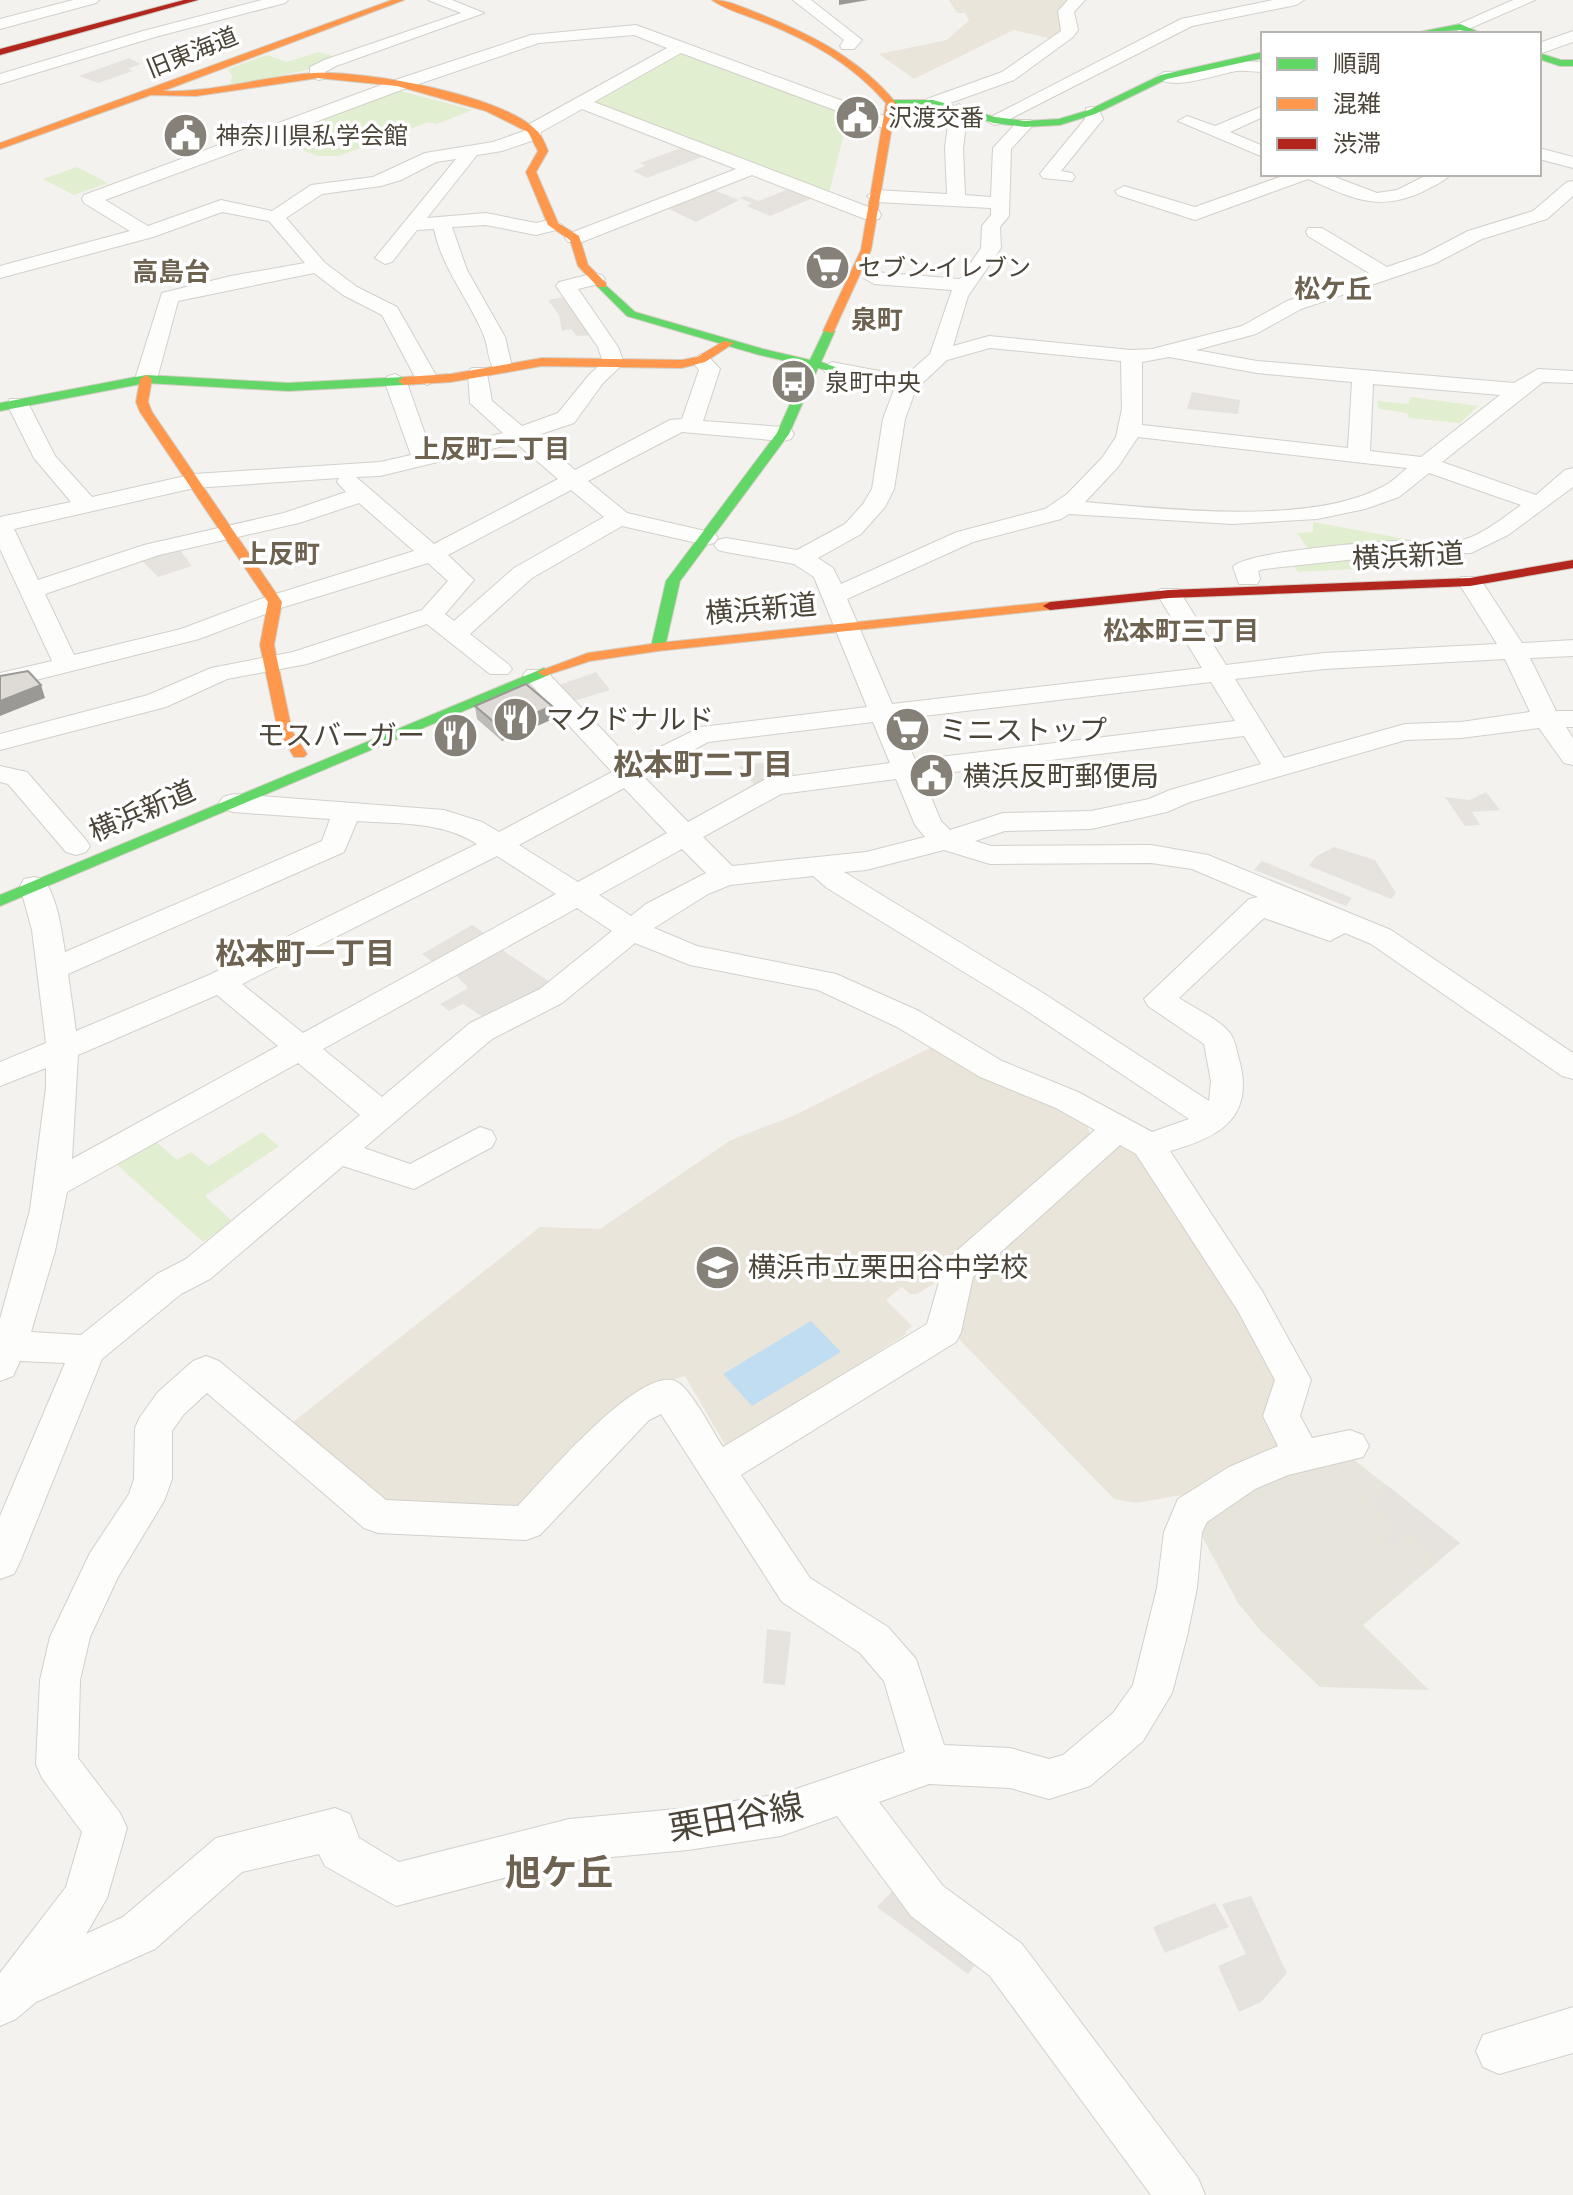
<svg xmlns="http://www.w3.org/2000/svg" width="1573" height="2195" font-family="Jost,'Noto Sans JP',sans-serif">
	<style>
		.residential { fill: #e7e4dc }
		.education { fill: #eae5da }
		.green { fill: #e1eecf }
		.parking { fill: #e6e3df }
		.water { fill: #c0ddf1 }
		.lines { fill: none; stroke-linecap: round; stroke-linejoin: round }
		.street-casing { stroke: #d2d0cb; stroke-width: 2 }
		.fast-casing { stroke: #d3cfc5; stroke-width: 2 }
		.slow-casing { stroke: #d3cfc5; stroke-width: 2 }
		.jam-casing { stroke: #d3cfc5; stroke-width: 2 }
		.street { fill: #fdfdfc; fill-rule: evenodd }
		.fast { fill: #63d668; fill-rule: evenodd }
		.slow { fill: #ff974d; fill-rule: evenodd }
		.jam { fill: #b3261e; fill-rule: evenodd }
		.wall { fill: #bfbcb8 }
		.shaded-wall { fill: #9b9996 }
		.building { fill: #dedbd6; stroke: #9b9996; stroke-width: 2 }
		.labels { text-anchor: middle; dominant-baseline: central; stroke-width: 7; stroke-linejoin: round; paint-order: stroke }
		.far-street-label { font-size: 24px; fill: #4b4439; stroke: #fff }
		.far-poi-label { font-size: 24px; fill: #4b4439; stroke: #fff; text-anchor: start }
		.far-neighbourhood-label { font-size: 26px; font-weight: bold; fill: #6e6250; stroke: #fff }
		.far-quarter-label { font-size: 26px; font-weight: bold; fill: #6e6250; stroke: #fff }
		.street-label { font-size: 28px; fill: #4b4439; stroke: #fff }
		.poi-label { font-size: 28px; fill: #4b4439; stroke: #fff; text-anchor: start }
		.neighbourhood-label { font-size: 30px; font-weight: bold; fill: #6e6250; stroke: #fff }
		.near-street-label { font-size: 34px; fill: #4b4439; stroke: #fff }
		.near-neighbourhood-label { font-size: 36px; font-weight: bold; fill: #6e6250; stroke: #fff }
	</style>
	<rect width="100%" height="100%" fill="#f4f2ee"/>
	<path class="residential" d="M1348,1455L1460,1543L1363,1625L1429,1690L1320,1687L1260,1630L1238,1603L1197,1527L1223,1503L1268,1481Z"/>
	<path class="education" d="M949,0H1073L1062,10L1060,32L1052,39L1014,30L914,79L879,54L947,40L969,20L965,13H957Z
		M940,1043L1085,1120L1090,1133L1087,1145L974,1234L962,1251H956L935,1283L917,1294H910L902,1287L886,1300L912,1326L905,1332L906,1334L727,1448L685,1376L666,1382L515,1516L387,1508L355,1475L293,1422L540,1227L600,1229L731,1140L795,1115Z
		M1120,1135L1143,1150L1285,1379L1290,1448L1198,1492L1136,1503L1114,1499L959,1339L966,1285L981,1251Z"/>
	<path class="green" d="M679,51L850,110L828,197L589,104Z
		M318,52L337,57L307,70L230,86L232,76L228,69L267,55L287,62Z
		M393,89L473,110L437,124L428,122L339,156H317L269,136Z
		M77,167L108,183L74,195L43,179Z
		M1411,397L1478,406L1460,423L1409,418L1407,413L1379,409L1377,401L1408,404Z
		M1313,522L1422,542L1460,553L1449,560L1432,565L1298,572L1291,563L1317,560L1297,533L1313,532Z
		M262,1132L279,1146L205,1196L232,1221L203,1242L115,1163L153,1139L177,1160L191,1152L209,1166Z"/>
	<path class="parking" d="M129,58L141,64L128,69L133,71L98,83L79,76Z
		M681,148L702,157L647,178L633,171L645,166L640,163Z
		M791,188L813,198L770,216L747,206L752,203L740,198L745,196L759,201Z
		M713,190L739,200L696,222L667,208Z
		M569,296L595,335L577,336L571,329L562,331L559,315L548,300Z
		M1192,392L1240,400L1238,414L1187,409Z
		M179,549L192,566L158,577L141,560Z
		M596,672L610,690L574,701L559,685Z
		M787,758L795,776L757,788L739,767Z
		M1486,792L1500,810L1472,812L1480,825L1465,826L1445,797L1470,800Z
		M1334,847L1375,860L1396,893L1391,899L1309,866L1315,857Z
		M1262,861L1352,898L1346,906L1254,870Z
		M472,925L489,936L436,965L422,954Z
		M498,947L551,983L529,1002L486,1019L463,1004L449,1011L440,1004L468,988L456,975Z
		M1388,1486L1460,1543L1439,1560L1409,1534L1392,1547L1388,1545L1384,1541L1400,1528L1369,1502Z
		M767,1629L791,1632L785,1685L763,1683Z
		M899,1884L981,1957L968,1974L877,1907Z
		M1251,1896L1287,1973L1261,2002L1239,2012L1218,1966L1246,1954L1222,1904Z
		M1215,1903L1229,1927L1165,1953L1153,1927Z"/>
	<path class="water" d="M811,1321L841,1352L752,1406L723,1374Z"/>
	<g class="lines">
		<defs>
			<path id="street" d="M73,0H99L96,3L0,29V19Z
				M262,0H288L285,3L155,37L0,84V74L143,31Z
				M428,0H452L484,13L336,66L325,72L324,79L318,80L310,75V67L324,60L461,13Z
				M793,0H811L862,40L854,49H842L840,46L844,40Z
				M1068,0H1085L1074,12L1078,30L1073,37L1014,80L939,107H927L925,103L927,99L1002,72L1061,31L1058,11Z
				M1273,0H1304L1296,5L1192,26L1000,124L994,125L985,120L1181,19Z
				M1513,0H1535L1466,30L1460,32L1452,27Z
				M636,25L895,120L898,124L895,128H883L681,53L594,102L879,211L881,215L879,219H865L752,175L582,242H568L565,238L568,234L736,169L582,109L541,132L540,138L502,151L477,155L427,218L486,213L536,223L553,219L562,225L560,229L536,235L486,225L452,227L467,270L505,337L512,367L502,373L495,371C487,360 489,348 484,336C469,299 442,269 434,229L417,230L392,262L385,264L375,258L456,159L436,162L401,180L381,186L322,194L286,218L325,263L357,287L397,307L438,379L427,385L416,379L382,315L343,295L314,273L178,301L157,379L146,385L139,383L135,379L162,293L231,276L305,263L269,221L222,212L153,237L0,278V266L130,231L84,203L82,199L84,195L392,81L531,35ZM634,35L667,48L526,126L524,131L493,142L425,153L373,177L311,185L272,211L221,200L148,226L105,200L404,89L539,43Z
				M1573,31V42L1539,54V43Z
				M1238,61L1263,62V72C1255,72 1245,70 1237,71C1216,74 1173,92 1156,77L1164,72L1201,71Z
				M959,104L968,109L963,148L965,195L991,197L993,148L1019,120H1031L1034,124L1011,149L1009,216L1000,227L1001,248L968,296L953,346L989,336L1131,350L1152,349L1242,326L1287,301L1369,273L1308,236L1306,232L1308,228H1322L1387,267L1422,255L1468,231L1533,211L1567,182L1573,181V196L1547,219L1482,239L1436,263L1301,309L1256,334L1196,350L1257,361L1514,383L1538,369L1573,371V383L1543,382L1442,462L1536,495L1565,470L1573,468V487L1508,535L1471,553L1394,555L1264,569L1258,571L1260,579L1257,584H1239L1233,567C1243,552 1371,542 1395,541C1415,540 1437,544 1457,541C1479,538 1503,518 1521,505L1429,473L1399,497L1365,509L1317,519L1232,524L1069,514L1061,519L973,542L847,599L892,704L1202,668L1157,594L1160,589H1178L1226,665L1324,653L1497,644L1458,582L1461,577H1479L1522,643L1573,640V656L1530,658L1556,711H1573V727H1566L1573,738V765L1564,763L1539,728L1461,738L1406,740L1190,802L1167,812L1091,829L1005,831L975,841L991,846L1151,845L1208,855L1391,930L1573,1053V1079L1562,1076L1371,944L1345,933L1330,941L1264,918L1179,998C1194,1008 1219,1019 1230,1033C1236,1041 1237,1054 1240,1063C1254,1119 1217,1138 1170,1151L1262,1291L1311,1380L1300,1416L1312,1438L1350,1430L1363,1435L1369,1446L1363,1457L1288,1475L1255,1489L1207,1522L1202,1532L1197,1588L1187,1636L1172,1693L1143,1741L1090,1786L1049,1799L1010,1788L929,1784L879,1802L943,1886L1022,1944L1198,2178L1205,2195H1151L990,1976L911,1916L837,1816L781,1836L688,1850L569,1861L396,1906L325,1866L319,1854L242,1872L155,1949L36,2002L16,2019L0,2026V1973L66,1887L82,1832L42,1778L36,1764L40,1680L50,1637L90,1553L129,1494L134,1479L135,1428L140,1417L158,1392L193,1361L206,1356L219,1361L386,1500L518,1506C542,1481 642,1362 677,1382C691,1389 713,1432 723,1447L927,1324L945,1261L1095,1130L1056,1108L980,1077L897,1027L818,990L690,965L635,943L562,1003L492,1039L364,1148L410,1164L480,1127L492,1131L496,1139L492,1147L414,1189L343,1166L210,1279L181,1294L102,1359L20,1562L14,1574L0,1579V1516L65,1363L20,1361L13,1376L0,1381V1319L30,1210L46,1088V1068L0,1086V1062L46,1043L32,930L20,886L24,879L34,877L44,879C58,901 61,927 65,952L322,841L330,819L233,812L223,809L219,803L223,797L233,794L444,810L482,822L499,832L612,772L527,680L523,675L527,670H545L632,761L701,727L867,707L814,577L794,564L726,552L718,550L714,545L718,540L726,538L797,550L845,524L863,504L872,489L883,419L895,387L825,372L822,368L832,362L905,376L930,354L952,290L874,284L864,278L874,272L960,279L981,248L982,226L991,215V208L876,202L867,196L876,190L947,194L945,148L950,109ZM990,348L1121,361L1122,409L1116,437L1102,458L1067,494L1045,509L957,532L841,584L833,568L818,558L861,534L885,507L894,489L905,419L916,389L947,360ZM1169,357L1257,373L1352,382L1348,448L1142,425V362ZM1373,384L1500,395L1421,457L1370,451ZM1138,437L1407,468C1399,475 1391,483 1382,487C1310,526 1166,509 1085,502L1118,467ZM1505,659L1530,712L1461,722L1405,724L1284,758L1235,679L1324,669ZM1211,682L1235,721L915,760L898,719ZM873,722L890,763L764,780L688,822L644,777L708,742ZM1244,736L1261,764L1170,790L1149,799L1091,811L1003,813L950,830L941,821L922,776ZM896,779L915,825L925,837L866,852L732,866L703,837L781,794ZM624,788L667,833L578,882L519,845ZM357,821C398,824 442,821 477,844L209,975L76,1031L68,974L344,852ZM682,849L706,873L646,904L631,916L599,895ZM944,850L990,864L1151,863L1192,869L1258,897L1249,899L1144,999L1148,1006L1204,1044L1211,1081L1209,1101L1043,993L844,872L866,870ZM497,856L556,894L303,1033L242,984ZM813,876L827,888L1021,1007L1189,1119L1152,1132L1078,1092L1002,1061L919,1011L836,974L697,946L654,928L708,894L730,885ZM577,908L612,931L540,989L470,1023L382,1097L323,1049ZM217,995L278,1046L72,1159L78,1055ZM298,1063L360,1115L186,1259L157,1274L81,1335L31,1332L55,1251L67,1192ZM1120,1145L1136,1154L1238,1311L1275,1380L1263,1416L1278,1446L1229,1467L1178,1499L1164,1532L1157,1588L1133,1685L1113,1713L1063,1755L1049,1759L1010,1748L944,1745L916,1659L888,1627L810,1578L741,1475L956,1342L961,1332L973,1277ZM207,1393L364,1528L378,1533L526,1540L540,1535L649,1420L661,1414L782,1602L860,1653L884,1681L905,1752L781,1794L688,1808L569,1819L399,1862L359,1838L350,1814L335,1808L216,1838L123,1917L86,1934L107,1898L127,1828L120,1813L78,1758L80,1680L90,1637L118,1577L164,1501L172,1479V1431L184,1414Z
				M1263,106V117L1230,132L1263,146V157L1178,121L1187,116L1215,126Z
				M1092,107L1098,108L1103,119L1061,171L1072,173L1075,177L1072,181L1043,178L1040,174L1043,170L1085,119L1086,108Z
				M1539,148L1573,157V168L1539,159Z
				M1288,174H1327L1377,193L1397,190L1429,174H1451C1444,182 1433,186 1424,191C1378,213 1352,198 1308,179L1195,220L1118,195L1115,191L1124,186L1195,207Z
				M595,273L602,275L605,279L602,283L578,289L618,347L624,363L603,383L574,423L535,436L575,470L670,420L682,419L699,370L691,360L701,354L708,356L720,369L703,421L783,427L791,429L794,434L791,439L783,441L682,432L588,481L627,513L714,533L718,538L714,543L706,545L622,526L532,578L470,634L508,664L512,669L508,674H490L427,624L307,664L227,679L166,707L0,750V734L148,695L211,668L293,652L422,610L448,581L428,563L284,607L199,639L0,689V673L52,661L0,549V517L71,502L34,458L7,404L10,399H26L55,456L92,497L194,474L380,462L411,455L384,380L388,376L395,374L406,380L431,451L503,433L470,403L468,372L472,368H486L492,401L522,426L558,413L589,375L603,362L598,347L556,286L559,282ZM516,443L558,479L434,544L356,477L380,476ZM339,478L337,482L346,492L284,513L144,545L38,580L14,529L194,488ZM571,490L604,517L514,568L454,621L445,614L474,580L448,555ZM359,503L414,551L266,597L181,629L74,655L45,594L159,555L299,523Z
				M0,766L27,772L86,840L90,846L86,852L76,855L66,852L8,784L0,782Z
				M1573,2007V2053L1499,2074L1483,2067L1476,2051L1483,2035Z"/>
			<path id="fast" d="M1460,24L1483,34L1459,30L1409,34Z
				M1263,52V58L1167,79L1095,114L1060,125L1025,127L994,123L933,106H891L886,103L891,100H933L995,117L1025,121L1059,119L1089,110L1161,75Z
				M1539,53L1561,60H1573V66H1560L1539,59Z
				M602,282L635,312L763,349L810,360L825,329L835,331L821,362L838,368L832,372L818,368L789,434L680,581L665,647L658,651L651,647L666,581L777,433L807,366L756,354L627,316L596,285Z
				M146,375L288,383L404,377L410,381L404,385L288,391L146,383L0,411V403Z
				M544,668L551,672L549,675L0,906V895Z"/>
			<path id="slow" d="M392,0H404L163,91C214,93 263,76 314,73C363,70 502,95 536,130C542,135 545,144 548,151L536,172L558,223L579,236L588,265L606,283V287H598L578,266L570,240L548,225L526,172L538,151L528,132L486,111L397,86L318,78L196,96L151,95L0,149V143Z
				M712,0C729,0 744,8 760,14C812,35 860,59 896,103L871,250L833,333L823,331L861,250L886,103C852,64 811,41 763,22C746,15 726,10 712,0Z
				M724,341L734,343L705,362L682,368L542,366L451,382L404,385L398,381L404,377L451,374L542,358L682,360L697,357Z
				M146,375L152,379L148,402L152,412L282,602L274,645L292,731L307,754L304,757H294L278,731L260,645L268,602L140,412L136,402L140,379Z
				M1050,602L1057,606L1055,609L658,651L590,661L544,676L537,672L588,653L658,643Z"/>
			<path id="jam" d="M184,0H198L0,55V49Z
				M1573,560V568L1470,586L1169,598L1050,610L1043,606L1050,602L1169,590L1470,578Z"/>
		</defs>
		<use href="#street" class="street-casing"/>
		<use href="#fast" class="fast-casing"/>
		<use href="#slow" class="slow-casing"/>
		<use href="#jam" class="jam-casing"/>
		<use href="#street" class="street"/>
		<use href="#fast" class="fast"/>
		<use href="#slow" class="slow"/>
		<use href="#jam" class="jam"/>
	</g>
	<path class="wall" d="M475,706H552L553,719L502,741L477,719Z"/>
	<path class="shaded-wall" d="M839,0H868L839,5Z
		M41,685L45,698L0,716V701Z
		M552,706L553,719L502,741L501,728Z"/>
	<path class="building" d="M28,671L41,685L0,701V676Z
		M526,684L552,706L501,728L475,706Z"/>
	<defs>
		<symbol id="civic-disc" viewBox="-11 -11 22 22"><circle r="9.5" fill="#868178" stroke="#fff"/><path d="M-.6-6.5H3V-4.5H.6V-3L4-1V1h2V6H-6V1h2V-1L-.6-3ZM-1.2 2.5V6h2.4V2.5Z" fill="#fff"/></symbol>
		<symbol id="supermarket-disc" viewBox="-11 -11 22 22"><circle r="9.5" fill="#868178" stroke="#fff"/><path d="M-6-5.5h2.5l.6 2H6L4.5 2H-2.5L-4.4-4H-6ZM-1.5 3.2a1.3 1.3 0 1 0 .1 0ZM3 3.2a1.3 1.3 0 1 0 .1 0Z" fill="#fff"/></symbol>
		<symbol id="bus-disc" viewBox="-11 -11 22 22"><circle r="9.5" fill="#868178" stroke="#fff"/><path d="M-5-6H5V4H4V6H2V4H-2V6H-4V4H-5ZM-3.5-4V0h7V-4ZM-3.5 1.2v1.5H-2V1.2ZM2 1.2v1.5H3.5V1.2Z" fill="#fff"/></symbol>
		<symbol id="restaurant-disc" viewBox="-11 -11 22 22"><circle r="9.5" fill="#868178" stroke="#fff"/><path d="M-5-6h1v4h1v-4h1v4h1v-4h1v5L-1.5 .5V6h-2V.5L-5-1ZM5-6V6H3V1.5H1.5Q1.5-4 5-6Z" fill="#fff"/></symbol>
		<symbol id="school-disc" viewBox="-11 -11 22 22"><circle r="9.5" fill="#868178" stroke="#fff"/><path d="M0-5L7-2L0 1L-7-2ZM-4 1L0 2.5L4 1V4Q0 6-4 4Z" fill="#fff"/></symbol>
	</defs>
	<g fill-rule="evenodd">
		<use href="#civic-disc" x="832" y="92" width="51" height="51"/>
		<use href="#civic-disc" x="160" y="110" width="51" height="51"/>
		<use href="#supermarket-disc" x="802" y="242" width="51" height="51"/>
		<use href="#bus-disc" x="768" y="356" width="51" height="51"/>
		<use href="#restaurant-disc" x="490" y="694" width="51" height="51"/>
		<use href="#supermarket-disc" x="882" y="704" width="51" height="51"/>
		<use href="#restaurant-disc" x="430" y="710" width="51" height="51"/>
		<use href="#civic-disc" x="906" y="750" width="51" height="51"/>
		<use href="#school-disc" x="692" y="1242" width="51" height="51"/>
	</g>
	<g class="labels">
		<g class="far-street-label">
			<text transform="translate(192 52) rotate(-22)">旧東海道</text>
		</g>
		<g class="far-poi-label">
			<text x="888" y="117">沢渡交番</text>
			<text x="216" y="135">神奈川県私学会館</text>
			<text x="858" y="267">セブン-イレブン</text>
			<text x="825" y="382">泉町中央</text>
		</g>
		<g class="far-neighbourhood-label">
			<text x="171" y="272">高島台</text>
			<text x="1333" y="289">松ケ丘</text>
			<text x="877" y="320">泉町</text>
			<text x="492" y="449">上反町二丁目</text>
			<text x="1181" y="631">松本町三丁目</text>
		</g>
		<g class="far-quarter-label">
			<text x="281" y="554">上反町</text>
		</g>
		<g class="street-label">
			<text transform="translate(1408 556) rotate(-3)">横浜新道</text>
			<text transform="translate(761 609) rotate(-5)">横浜新道</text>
			<text transform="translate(142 811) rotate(-23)">横浜新道</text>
		</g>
		<g class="poi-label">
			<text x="546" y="719">マクドナルド</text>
			<text x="939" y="730">ミニストップ</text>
			<text x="425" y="735" text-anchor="end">モスバーガー</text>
			<text x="963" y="776">横浜反町郵便局</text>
			<text x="748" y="1267">横浜市立栗田谷中学校</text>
		</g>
		<g class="neighbourhood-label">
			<text x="703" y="764">松本町二丁目</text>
			<text x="305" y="953">松本町一丁目</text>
		</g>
		<g class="near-street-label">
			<text transform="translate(736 1817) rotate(-10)">栗田谷線</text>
		</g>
		<g class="near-neighbourhood-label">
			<text x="559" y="1872">旭ケ丘</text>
		</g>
	</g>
	<rect x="1261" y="32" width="280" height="144" fill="#ffffff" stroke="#b7b4b0" stroke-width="2"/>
	<rect x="1277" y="58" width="40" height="12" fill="#63d668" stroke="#b7b4b0" stroke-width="2"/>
	<text x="1333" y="72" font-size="24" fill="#4b4439">順調</text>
	<rect x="1277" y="98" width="40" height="12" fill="#ff974d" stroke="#b7b4b0" stroke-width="2"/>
	<text x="1333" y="112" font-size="24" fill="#4b4439">混雑</text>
	<rect x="1277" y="138" width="40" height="12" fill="#b3261e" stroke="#b7b4b0" stroke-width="2"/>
	<text x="1333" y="152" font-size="24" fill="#4b4439">渋滞</text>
</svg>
